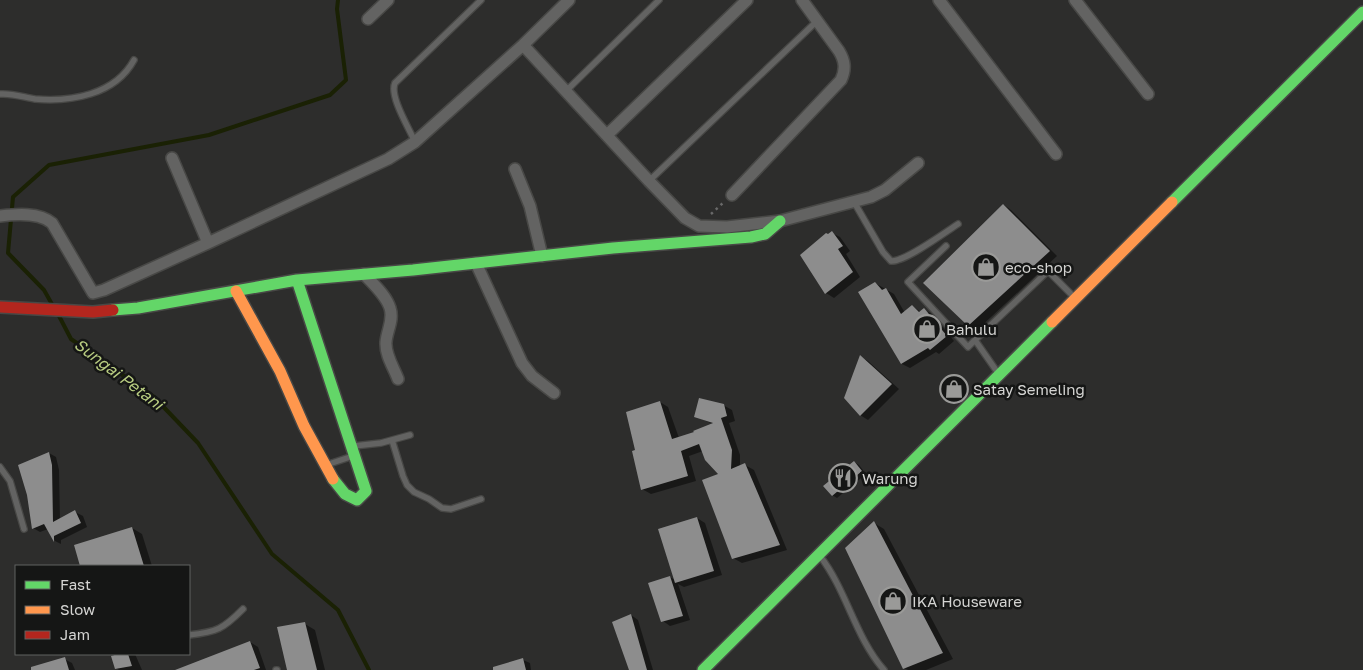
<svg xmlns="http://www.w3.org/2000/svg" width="1363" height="670" font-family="'Golos Text',sans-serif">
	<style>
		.shadow { fill: #0007 }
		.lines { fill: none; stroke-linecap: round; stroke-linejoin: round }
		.stream { stroke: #1a2104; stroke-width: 4 }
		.building { fill: #8d8d8d }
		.lane-casing { stroke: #484846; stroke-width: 8 }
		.street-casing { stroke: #484846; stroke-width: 14 }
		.fast-casing { stroke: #484846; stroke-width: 14 }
		.slow-casing { stroke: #484846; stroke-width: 14 }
		.jam-casing { stroke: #484846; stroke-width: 14 }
		.path { stroke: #696969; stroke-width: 2.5; stroke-dasharray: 2.5 4; stroke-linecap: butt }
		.lane { stroke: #636362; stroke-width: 5.5 }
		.street { stroke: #636362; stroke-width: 11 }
		.fast { stroke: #63d668; stroke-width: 11 }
		.slow { stroke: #ff974d; stroke-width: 11 }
		.jam { stroke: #b3261e; stroke-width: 11 }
		.labels { text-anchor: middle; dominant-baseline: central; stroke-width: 5; stroke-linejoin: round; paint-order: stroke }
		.poi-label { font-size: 15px; fill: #d4d4d2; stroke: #151615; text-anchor: start }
		.water-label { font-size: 16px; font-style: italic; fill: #b8cc81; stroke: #151615 }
	</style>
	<rect width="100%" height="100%" fill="#2d2d2c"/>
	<path class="shadow" d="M1004,205L1011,210L1057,256L977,330L969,325L925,283Z
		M832,233L840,237L850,251L846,254L860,277L834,298L826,293L829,235Z
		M875,283L894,294L905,313L912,306L921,312L924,310L932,314L954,341L939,354L936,352L910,368L902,364L860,293Z
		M861,357L868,361L899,389L868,420L860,415Z
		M660,402L668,407L679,438L696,433L713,424L695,416L723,405L732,410L735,421L729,423L740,455V467L745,465L754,470L787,550L742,563L733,558L721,474L703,451L689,456L696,481L651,494L642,489L636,451Z
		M49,453L56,457L59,470L60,520L75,512L83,516L87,527L61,540V544L55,541L48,529L40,532L33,528Z
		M854,462L859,465L866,474L837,498L832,495Z
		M697,518L705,523L722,575L684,587L678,584L690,620L670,626L663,621L670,577L675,580Z
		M874,523L884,529L953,659L926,670H908L904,668Z
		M132,528L142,534L152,566H81L76,546Z
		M631,615L638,620L653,670H630Z
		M305,624L315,630L325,670H288Z
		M250,642L258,647L266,670H191Z
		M112,654H135L142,670H119L116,668Z
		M64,659L72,663L75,670H38Z
		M523,660L530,663L531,670H510Z"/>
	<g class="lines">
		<path class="stream" d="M53,306L44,290L8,253L13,197L49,165L209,135L330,95L346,80L337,9L338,0
			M58,314L71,339L154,397L198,443L272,554L338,610L369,670"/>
	</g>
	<path class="building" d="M1003,204L1050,251L968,326L923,283Z
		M832,231L843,246L838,249L853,272L825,294L800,255L826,233L828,234Z
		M875,282L882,290L886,288L901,314L912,305L919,312L924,308L947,336L930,350L928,348L901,364L858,292Z
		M860,355L892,384L860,416L844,398Z
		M699,398L724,404L727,416L721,418L732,450L731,469L745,463L780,545L732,559L702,480L718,474L705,460L699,444L681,451L688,476L641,490L632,451L635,450L626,412L660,401L672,439L694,432L693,431L713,423L694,417Z
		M49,452L52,465L53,522L75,510L81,523L54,536V542L44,524L32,529L27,495L18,465Z
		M854,461L862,471L832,496L823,486Z
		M697,517L714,571L675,583L658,529Z
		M874,521L943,653L903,669L845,548Z
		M132,527L144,566H80L74,545Z
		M670,576L683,616L661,622L648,583Z
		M631,614L647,670H629L612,622Z
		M305,622L317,670H287L277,627Z
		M250,641L260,668L254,670H175Z
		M118,654H128L132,666L115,669L111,656Z
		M65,657L69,670H31V667Z
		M523,658L526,670H493V667Z"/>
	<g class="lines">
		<defs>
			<path id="lane" d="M566,91L659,0
				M0,94C12,93 23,97 35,99C71,102 115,95 134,60
				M415,142C409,128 389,96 395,83L481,0
				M649,181L817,21
				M854,202L883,252L891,261C905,262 944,233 958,224
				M946,246L908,282L968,347L975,340
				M998,373L975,340L1048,271L1074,297
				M392,440L403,476L407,485L414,492L429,499L442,508L451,509L481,499
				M354,446L381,443L410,435
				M326,465L353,456
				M0,467L10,481L24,529
				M820,556C847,591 855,637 884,670
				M189,635C217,632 223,629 243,609
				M276,670H277"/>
			<path id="street" d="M939,0L1056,154
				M1075,0L1148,94
				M368,19L388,0
				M523,45L649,181L685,218L699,226L727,227L780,221L871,197L885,190L918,163
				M607,135L747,0
				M172,158L208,243
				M515,169L530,206L542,256
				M732,195L841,80C846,69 845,61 839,51L802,0
				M0,216C16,214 39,212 52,223L93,293L104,290L208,243L388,159L415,142L523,45L569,0
				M476,263L522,363L532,376L554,393
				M364,274C373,284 386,295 390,308C394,320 387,330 386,342C385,355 394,368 398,379"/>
			<path id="fast" d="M1172,202L1363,12
				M297,280L366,491L357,500L345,494L333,479
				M113,310L138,308L297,280L413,270L613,248L751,237L765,234L780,221
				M703,670L1052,322"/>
			<path id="slow" d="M236,291L280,371L304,426L333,479
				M1052,322L1172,202"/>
			<path id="jam" d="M0,307L93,312L113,310"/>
		</defs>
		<use href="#lane" class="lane-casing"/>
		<use href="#street" class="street-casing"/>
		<use href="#fast" class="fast-casing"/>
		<use href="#slow" class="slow-casing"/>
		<use href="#jam" class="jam-casing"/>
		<path class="path" d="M711,214L724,202"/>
		<use href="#lane" class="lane"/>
		<use href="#street" class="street"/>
		<use href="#fast" class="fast"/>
		<use href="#slow" class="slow"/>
		<use href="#jam" class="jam"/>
	</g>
	<defs>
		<symbol id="shop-ring" viewBox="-11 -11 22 22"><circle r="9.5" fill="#151615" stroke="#9a9a98" stroke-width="1.5"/><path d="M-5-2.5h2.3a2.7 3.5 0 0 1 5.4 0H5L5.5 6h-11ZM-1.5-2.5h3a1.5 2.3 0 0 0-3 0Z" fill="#9a9a98"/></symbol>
		<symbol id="restaurant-ring" viewBox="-11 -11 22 22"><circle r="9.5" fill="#151615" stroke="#9a9a98" stroke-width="1.5"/><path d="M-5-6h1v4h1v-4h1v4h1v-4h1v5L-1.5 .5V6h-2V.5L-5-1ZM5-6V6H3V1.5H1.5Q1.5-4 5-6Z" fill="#9a9a98"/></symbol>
	</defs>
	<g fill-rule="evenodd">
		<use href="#shop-ring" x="970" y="251" width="32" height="32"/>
		<use href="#shop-ring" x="911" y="313" width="32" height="32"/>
		<use href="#shop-ring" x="938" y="373" width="32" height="32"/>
		<use href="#restaurant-ring" x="827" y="462" width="32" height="32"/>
		<use href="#shop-ring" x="877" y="585" width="32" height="32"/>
	</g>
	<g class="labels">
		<g class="poi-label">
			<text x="1005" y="267">eco-shop</text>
			<text x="946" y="329">Bahulu</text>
			<text x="973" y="389">Satay Semeling</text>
			<text x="862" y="478">Warung</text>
			<text x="912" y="601">IKA Houseware</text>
		</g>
		<g class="water-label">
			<text transform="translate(119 374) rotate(37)">Sungai Petani</text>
		</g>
	</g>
	<rect x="15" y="565" width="175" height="90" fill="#151615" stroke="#616261"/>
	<rect x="25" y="581" width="25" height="8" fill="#63d668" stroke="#616261"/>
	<text x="60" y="590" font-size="15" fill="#d4d4d2">Fast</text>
	<rect x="25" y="606" width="25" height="8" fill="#ff974d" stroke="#616261"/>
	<text x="60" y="615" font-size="15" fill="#d4d4d2">Slow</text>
	<rect x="25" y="631" width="25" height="8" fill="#b3261e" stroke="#616261"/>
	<text x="60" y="640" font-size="15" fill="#d4d4d2">Jam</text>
</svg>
